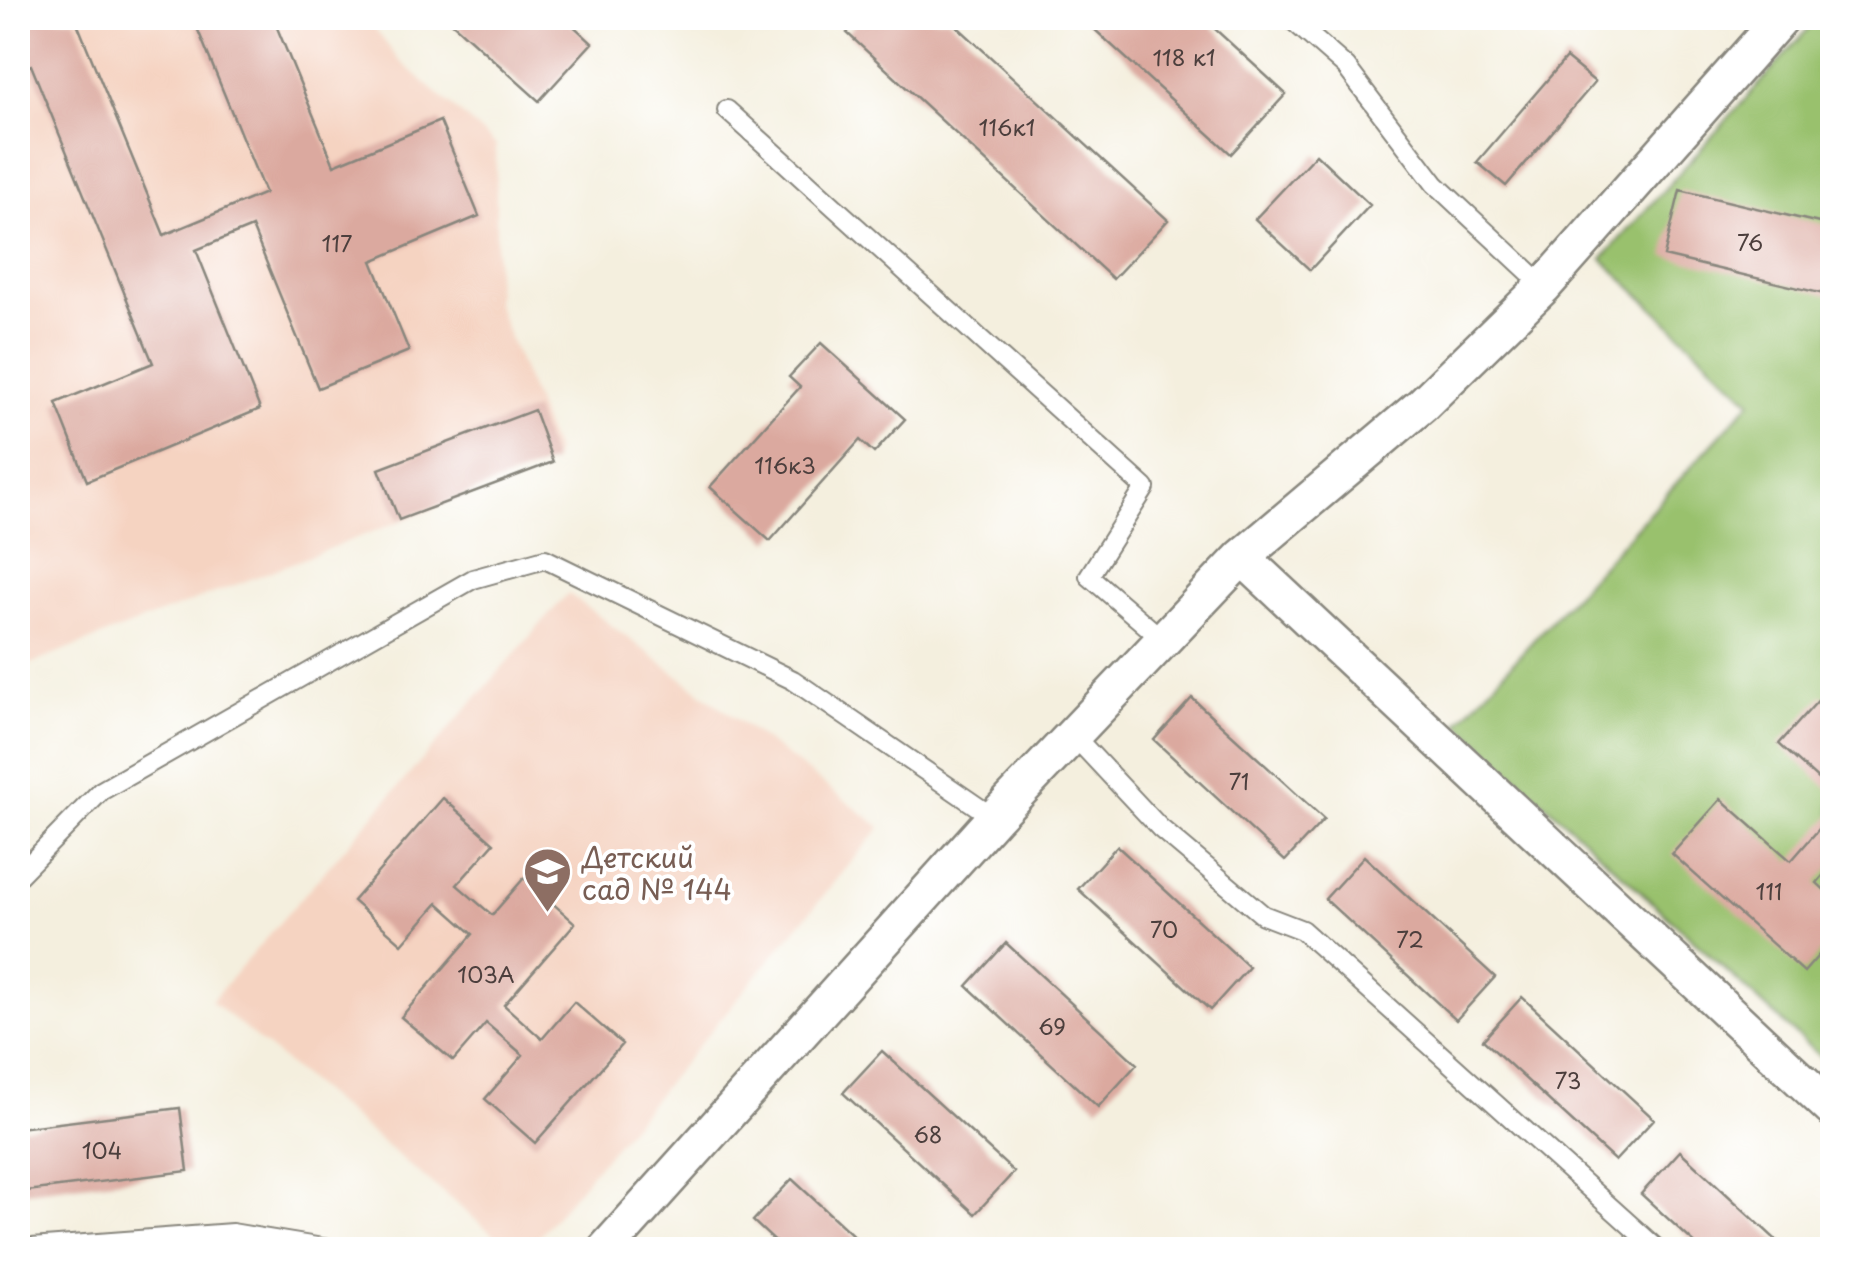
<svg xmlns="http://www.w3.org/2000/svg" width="1850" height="1267" font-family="'Playpen Sans',sans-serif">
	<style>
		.built { fill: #f5d3c1 }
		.green { fill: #99c16d; stroke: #5a6e44; stroke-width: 2.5 }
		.building { fill: #dba99f }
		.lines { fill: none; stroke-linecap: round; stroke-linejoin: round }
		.service-casing { stroke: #88867d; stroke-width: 22 }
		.minor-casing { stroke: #88867d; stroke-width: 40 }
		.service { stroke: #fff; stroke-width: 18 }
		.minor { stroke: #fff; stroke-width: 35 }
		.labels { text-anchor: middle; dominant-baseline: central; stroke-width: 8; stroke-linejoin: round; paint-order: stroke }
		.number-label { font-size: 22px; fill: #4c3f3d }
		.education-label { font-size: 28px; fill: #785e54; stroke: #fff; text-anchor: start }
	</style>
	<rect width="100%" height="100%" fill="#fff"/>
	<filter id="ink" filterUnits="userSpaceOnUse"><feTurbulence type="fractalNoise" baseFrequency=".01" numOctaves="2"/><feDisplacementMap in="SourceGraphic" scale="20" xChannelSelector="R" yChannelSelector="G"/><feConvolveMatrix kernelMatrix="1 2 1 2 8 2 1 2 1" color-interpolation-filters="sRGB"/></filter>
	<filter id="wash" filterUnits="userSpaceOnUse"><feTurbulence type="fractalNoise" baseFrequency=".0048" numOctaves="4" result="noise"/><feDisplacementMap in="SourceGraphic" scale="40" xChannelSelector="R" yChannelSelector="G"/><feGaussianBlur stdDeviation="2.25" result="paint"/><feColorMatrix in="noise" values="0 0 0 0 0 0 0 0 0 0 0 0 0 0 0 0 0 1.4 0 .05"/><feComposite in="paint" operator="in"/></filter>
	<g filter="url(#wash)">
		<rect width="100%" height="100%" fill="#f4efde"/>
		<path class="built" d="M18,18H367L398,59L496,145V303L554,450L553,462L18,669Z
			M568,593L881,827L528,1249H511L211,1001Z"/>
		<path class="green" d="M1818,18H1832V1068L1458,723L1751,401L1602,259Z"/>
		<g id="blocks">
			<path class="building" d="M18,18H75L164,235L265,193L193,18H273L334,165L440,121L479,216L372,261L409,351L318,388L252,227L196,250L260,409L87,481L56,403L153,363L31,65L18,70Z
				M447,18H565L592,43L539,101Z
				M860,18H948L1168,220L1113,279L847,33Z
				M1082,18H1203L1286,94L1231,154Z
				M1566,58L1595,82L1506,186L1477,162Z
				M1316,154L1370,205L1310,270L1255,219Z
				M1680,190L1832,226V296L1664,256Z
				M821,343L905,419L874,453L860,440L770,541L710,487L800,387L789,377Z
				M534,410L553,462L399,520L379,469Z
				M1823,695L1832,703V792L1779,744Z
				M1192,698L1324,819L1285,861L1154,740Z
				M443,798L494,843L457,885L492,915L524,878L575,923L504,1005L542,1039L574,1002L622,1044L535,1143L485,1099L523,1055L486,1023L453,1061L401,1017L473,934L438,903L402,944L353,901Z
				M1721,799L1791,861L1832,814V865L1817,883L1832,897V940L1804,972L1672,854Z
				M1117,846L1249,967L1210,1010L1078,889Z
				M1364,856L1495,977L1456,1020L1325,899Z
				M1006,943L1137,1064L1098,1107L967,986Z
				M1522,997L1654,1119L1615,1161L1483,1040Z
				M882,1051L1014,1172L975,1214L843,1093Z
				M180,1108L188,1171L18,1192V1128Z
				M1680,1151L1787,1250H1702L1641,1194Z
				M792,1179L869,1250H784L753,1221Z"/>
		</g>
	</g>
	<g filter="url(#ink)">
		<use href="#blocks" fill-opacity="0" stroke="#88867d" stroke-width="2.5"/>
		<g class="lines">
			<defs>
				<path id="service" d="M1290,18L1346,67L1435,184L1544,286
					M727,110L1145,488L1089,576L1163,640
					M1073,735L1160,828L1263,915L1302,930L1658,1250
					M18,876L101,791L473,579L545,559L793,680L994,818
					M18,1249L232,1233L335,1250"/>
				<path id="minor" d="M1242,557L1832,1109
					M605,1250L994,818L1242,557L1422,405L1544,286L1781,18"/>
			</defs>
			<use href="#service" class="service-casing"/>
			<use href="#minor" class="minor-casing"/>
			<use href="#service" class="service"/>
			<use href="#minor" class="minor"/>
		</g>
	</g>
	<defs>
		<symbol id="school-pin" viewBox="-11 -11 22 30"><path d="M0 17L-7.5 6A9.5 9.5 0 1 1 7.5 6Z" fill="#8d6e63" stroke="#fff"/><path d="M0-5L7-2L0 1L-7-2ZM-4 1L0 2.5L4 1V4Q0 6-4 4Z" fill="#fff"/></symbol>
	</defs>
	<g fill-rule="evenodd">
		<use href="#school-pin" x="520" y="844" width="55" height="75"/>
	</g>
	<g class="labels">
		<g class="number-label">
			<text x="1184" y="56">118 к1</text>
			<text x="1007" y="126">116к1</text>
			<text x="1750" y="241">76</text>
			<text x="337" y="242">117</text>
			<text x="785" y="464">116к3</text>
			<text x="1239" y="780">71</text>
			<text x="1769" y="890">111</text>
			<text x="1164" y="928">70</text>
			<text x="1410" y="938">72</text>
			<text x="486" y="973">103А</text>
			<text x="1052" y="1025">69</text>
			<text x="1568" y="1079">73</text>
			<text x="928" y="1133">68</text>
			<text x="102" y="1149">104</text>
		</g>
		<g class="education-label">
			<text x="582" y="856">Детский<tspan x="582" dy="32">сад № 144</tspan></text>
		</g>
	</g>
	<rect width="1850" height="1267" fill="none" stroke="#fff" stroke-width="60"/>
</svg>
